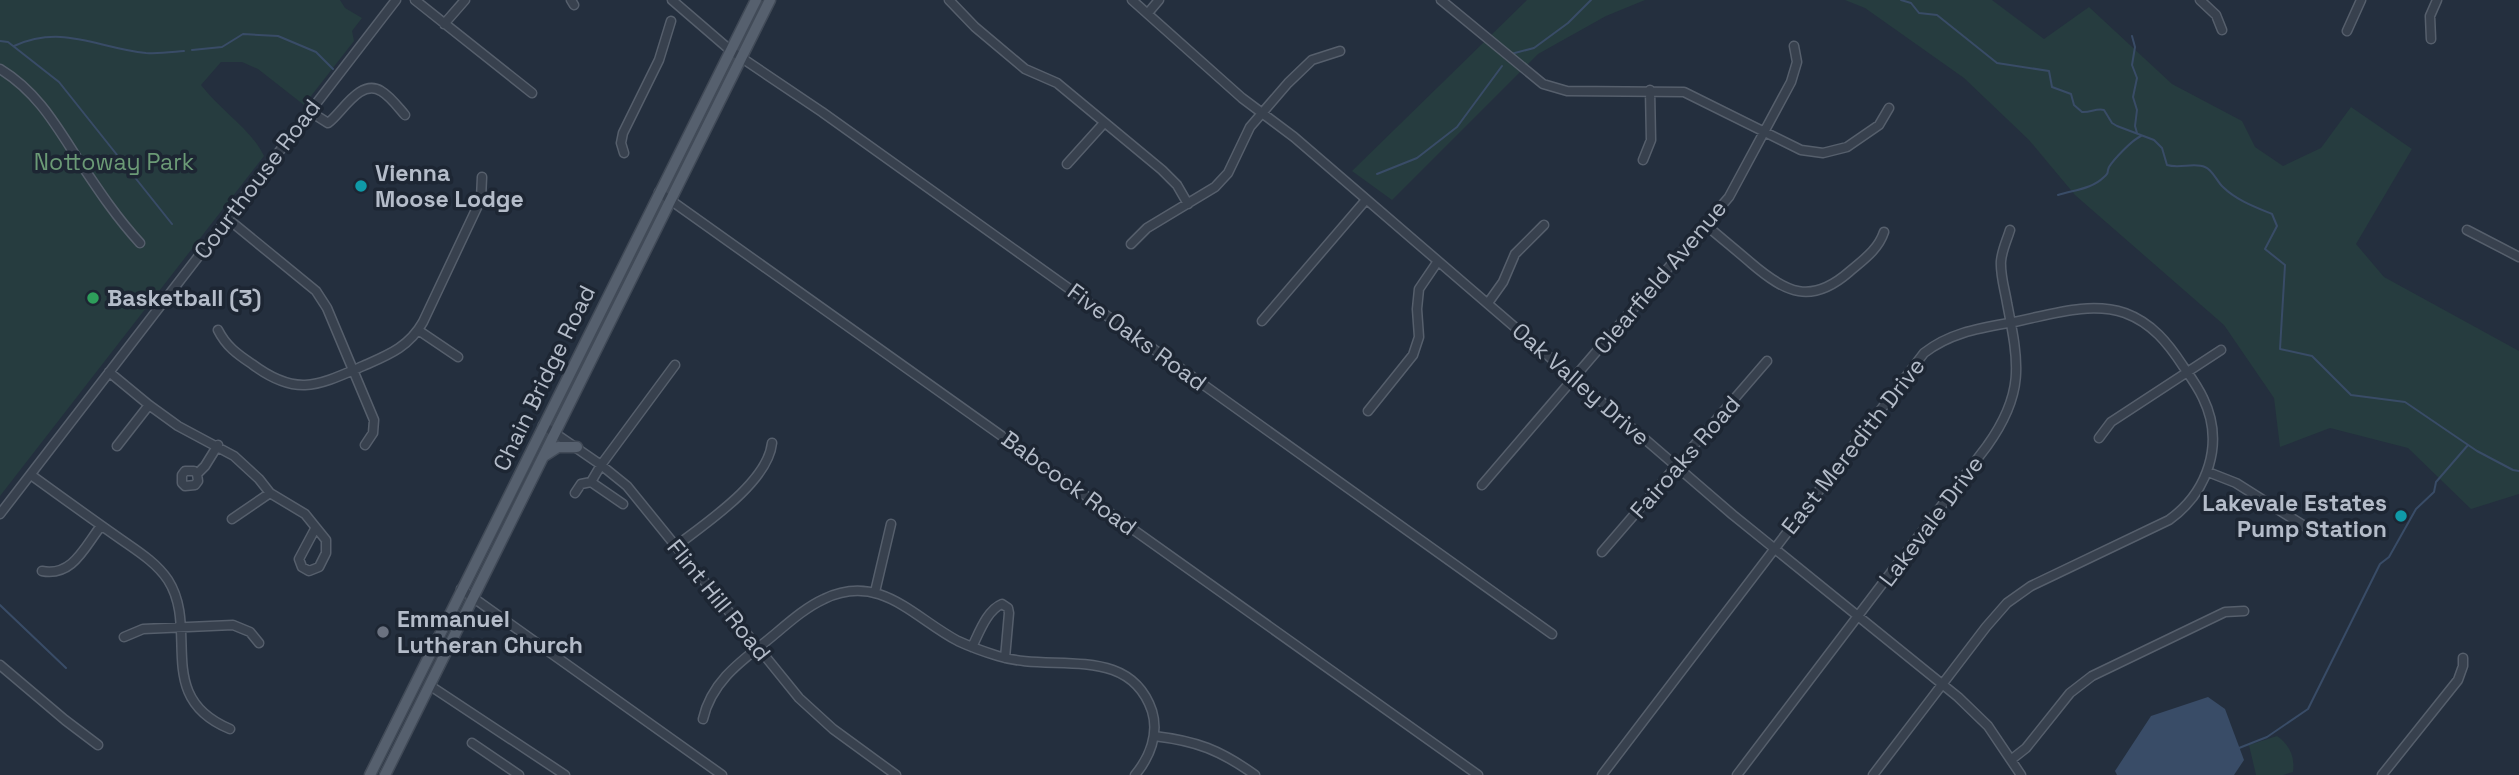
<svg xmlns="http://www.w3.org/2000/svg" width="2519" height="775" font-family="'Space Grotesk',sans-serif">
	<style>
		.green { fill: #263c3f }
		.water { fill: #394c67 }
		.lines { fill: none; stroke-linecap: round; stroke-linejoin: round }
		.stream { stroke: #394c67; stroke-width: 2 }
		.minor-casing { stroke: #565f6c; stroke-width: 11 }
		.major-casing { stroke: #414a57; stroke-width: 13 }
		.minor { stroke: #38414e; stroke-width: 8 }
		.major { stroke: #56606e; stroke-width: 10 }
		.culture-dot { fill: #0f9aa8; stroke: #1d2633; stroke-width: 2.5 }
		.leisure-dot { fill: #2e9e5b; stroke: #1d2633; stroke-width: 2.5 }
		.worship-dot { fill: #6b7280; stroke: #1d2633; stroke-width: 2.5 }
		.labels { text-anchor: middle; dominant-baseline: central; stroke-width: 7; stroke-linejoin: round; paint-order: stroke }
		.park-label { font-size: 23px; fill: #6b9a76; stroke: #1d2633 }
		.poi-label { font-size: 23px; font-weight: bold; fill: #b4bcc9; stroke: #1d2633; text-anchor: start }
		.street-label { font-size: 23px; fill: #b4bcc9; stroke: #1d2633 }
	</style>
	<rect width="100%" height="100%" fill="#242f3e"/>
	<path class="green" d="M0,0H340L345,8L362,18L352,31L354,41L304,105L258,69L242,62H221L201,85C220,110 252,130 264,156L0,496Z
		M1527,0H1645L1606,16L1538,54L1392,200L1352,171Z
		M1845,0H1992L2044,39L2089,7L2172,84L2242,121L2255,147L2283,166L2321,148L2351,107L2412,149L2356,244L2384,277L2519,351V494L2471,509L2408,448L2330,428L2280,447L2274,398L2224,325L2075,195L2029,140L1964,78L1865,8Z
		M2277,736C2290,745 2295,757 2293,772L2283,775H2256L2249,745Z"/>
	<path class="water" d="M2208,697L2225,709L2244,760L2234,775H2117L2115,771L2151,716Z"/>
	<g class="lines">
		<path class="stream" d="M1901,0L1911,3L1919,13L1937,15L1997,63L2049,71L2052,87L2071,94L2074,105L2082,112C2090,113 2096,108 2104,110L2112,123L2117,126L2154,140L2162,148L2167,165C2180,169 2194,162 2205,167C2213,170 2217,182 2223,187C2236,200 2255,207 2272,214L2277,226L2265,249L2285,265L2280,349L2312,356L2351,395L2405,402L2477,451L2513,470L2519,471
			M2132,36L2135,47L2132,65L2137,78L2133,97L2137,110L2135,126L2137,133
			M0,41L8,42L59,82L172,224
			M14,46C63,24 97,48 146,53C159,54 172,52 184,51
			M192,50L222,47L243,34L278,36L316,52L333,69
			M1511,54L1534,48L1568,23L1591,0
			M1377,174L1417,158L1457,127L1502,66
			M2058,195C2074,190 2092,189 2104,177C2110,172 2106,174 2109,167C2114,159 2132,140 2141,136
			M0,605L66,668
			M2239,748L2267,737L2308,709L2380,564L2389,557L2416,509L2434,492L2436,482L2468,445"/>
		<defs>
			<path id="minor" d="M415,0L532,93
				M571,0L574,5
				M672,0L730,50L822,112L1552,634
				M949,0L975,27L1025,69L1057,83L1162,170L1177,185L1188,204
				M1132,0L1242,98L1294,137L1733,515L1958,697L1988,726L2021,775
				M1441,0L1543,84L1567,91L1684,92L1801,150L1823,153L1847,147L1879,125L1889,108
				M2200,0L2216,15L2222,30
				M1148,13L1159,0
				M444,24L465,0
				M2347,31L2361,0
				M2431,39L2430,16L2437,0
				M0,69C38,92 57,127 81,164C99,191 117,218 140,243
				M309,111L328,123C342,113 360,78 381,91C390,96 398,107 405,115
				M624,153L621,143L623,133L659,60L671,21
				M1643,160L1651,140L1650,90
				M1067,164L1104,123
				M659,192L1478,775
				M228,219L316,291L327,308L374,420L373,433L365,445
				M1706,225C1721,238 1736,250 1751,263C1786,293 1811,305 1849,272C1863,260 1878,250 1884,232
				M2467,230L2519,257
				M1131,244L1147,228L1215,187L1228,173L1250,127L1288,83L1312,60L1340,51
				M1488,303L1503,282L1515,254L1544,225
				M1262,321L1365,201
				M218,330C226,346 237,354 252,364C296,397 317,386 363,366C388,355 409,347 423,322L481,199L482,177
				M418,330L458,357
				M109,372L149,405L178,426L234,456L259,479L270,493L305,514L326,540V553L319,567L309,571L302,567L299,559L315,529
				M1368,411L1413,355L1419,337L1417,309L1419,289L1438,261
				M543,425L601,465L627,486L799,698L833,729L896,775
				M2099,438L2111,422L2221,350
				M117,446L149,405
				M2208,472L2236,483L2306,527
				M197,474L194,471H185L182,475V483L185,486L195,485L198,481L197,474L205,466L218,445
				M31,475C60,496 89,517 119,538C136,550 156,562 168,580C200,630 153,697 230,729
				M591,482L623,504
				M1482,485L1729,197L1791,82L1797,62L1794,46
				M575,493L581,484L591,482L601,465L675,365
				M0,514L396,0
				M232,519L270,493
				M676,546C706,523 768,482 772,443
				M1602,552L1767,361
				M42,571C73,577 85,546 101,526
				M461,589L722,775
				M875,592L891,524
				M124,637L143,629L233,625L250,632L259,643
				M972,647C979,633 987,610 1002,604L1008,608L1009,613L1005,658
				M0,665L65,720L98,745
				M429,685L565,775
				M703,719C711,684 737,664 764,643C783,628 802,609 824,599C880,572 914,618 958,641C971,647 985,652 998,656C1051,673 1129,643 1152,711C1159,734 1150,757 1135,775
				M1154,736C1197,741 1220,750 1255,775
				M472,743L519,775
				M2012,759L2026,748L2070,693L2092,676L2225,612L2244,611
				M1602,775L1924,353C1951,332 1981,328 2014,322C2050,315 2089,301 2125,313C2152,323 2168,343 2183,366C2190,376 2198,387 2203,398C2225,443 2208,492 2169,520L2031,586L2007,603L1986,627L1873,775
				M1737,775L1987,446C2025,393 2019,364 2007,303C2005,290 2000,275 2001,261C2002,250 2007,240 2010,230
				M2382,775L2458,680L2463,666V658"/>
			<path id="major" d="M544,456L558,447H577
				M370,775L756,0
				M385,775L770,0"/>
		</defs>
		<use href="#minor" class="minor-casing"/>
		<use href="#major" class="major-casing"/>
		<use href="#minor" class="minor"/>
		<use href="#major" class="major"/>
	</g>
	<g class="culture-dot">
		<circle cx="361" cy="186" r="7"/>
		<circle cx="2401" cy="516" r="7"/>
	</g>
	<circle class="leisure-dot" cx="93" cy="298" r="7"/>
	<circle class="worship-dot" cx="383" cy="632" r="7"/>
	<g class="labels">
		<g class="park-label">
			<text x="114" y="162">Nottoway Park</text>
		</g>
		<g class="poi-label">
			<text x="375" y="173">Vienna<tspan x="375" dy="26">Moose Lodge</tspan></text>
			<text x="107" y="298">Basketball (3)</text>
			<text x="2387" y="503" text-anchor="end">Lakevale Estates<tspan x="2387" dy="26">Pump Station</tspan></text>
			<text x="397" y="619">Emmanuel<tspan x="397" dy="26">Lutheran Church</tspan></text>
		</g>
		<g class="street-label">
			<text transform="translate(257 179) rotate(-53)">Courthouse Road</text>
			<text transform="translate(1660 277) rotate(-50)">Clearfield Avenue</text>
			<text transform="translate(1137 337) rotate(36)">Five Oaks Road</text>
			<text transform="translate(544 378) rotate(-64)">Chain Bridge Road</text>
			<text transform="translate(1581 384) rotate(41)">Oak Valley Drive</text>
			<text transform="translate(1853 446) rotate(-52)">East Meredith Drive</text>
			<text transform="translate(1685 457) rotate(-49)">Fairoaks Road</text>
			<text transform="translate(1069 483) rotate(36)">Babcock Road</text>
			<text transform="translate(1931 521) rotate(-53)">Lakevale Drive</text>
			<text transform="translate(719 600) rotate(51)">Flint Hill Road</text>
		</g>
	</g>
</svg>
